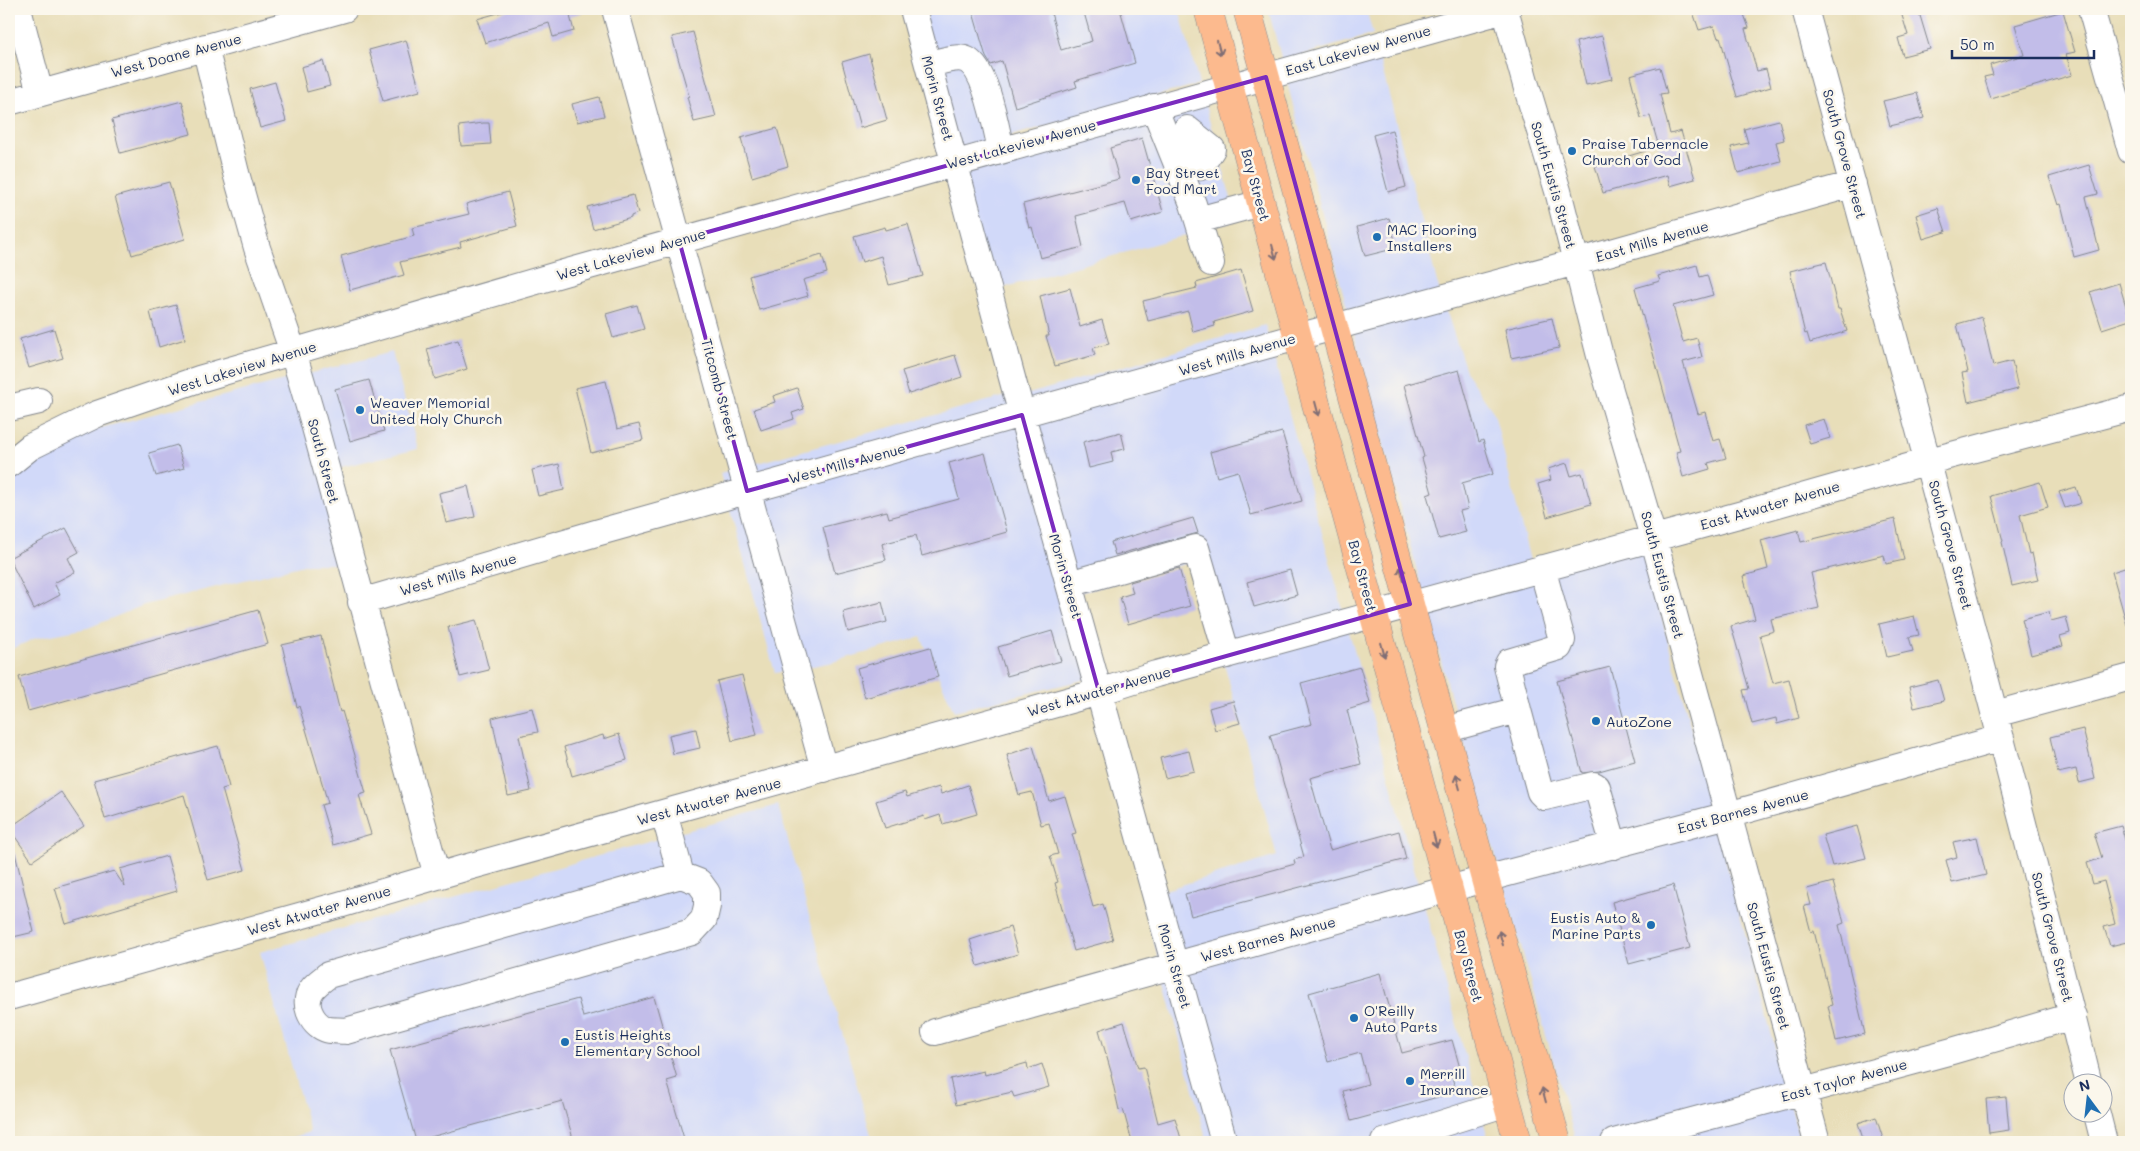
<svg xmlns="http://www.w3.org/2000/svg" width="2140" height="1151" font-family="Mali,sans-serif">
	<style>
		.built { fill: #d1d9f9 }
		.building { fill: #c2bde9 }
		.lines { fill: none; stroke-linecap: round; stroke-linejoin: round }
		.minor-casing { stroke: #82868c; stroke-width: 28 }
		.major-casing { stroke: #82868c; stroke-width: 29 }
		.minor { stroke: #fff; stroke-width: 26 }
		.major { stroke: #fcba8e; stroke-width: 28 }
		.oneway { stroke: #806e74 }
		.marked { fill: none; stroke: #7b2cbf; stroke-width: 4; stroke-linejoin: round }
		.poi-dot { fill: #1f6fb2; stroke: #fbf7ec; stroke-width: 2 }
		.labels { text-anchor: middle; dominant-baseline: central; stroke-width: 5; stroke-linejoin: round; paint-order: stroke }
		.street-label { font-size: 14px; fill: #1b2f5e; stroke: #fbf7ec }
		.poi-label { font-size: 14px; fill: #1b2f5e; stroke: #fbf7ec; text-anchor: start }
	</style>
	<rect width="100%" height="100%" fill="#fbf7ec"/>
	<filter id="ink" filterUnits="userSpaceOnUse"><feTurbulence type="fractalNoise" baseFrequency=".02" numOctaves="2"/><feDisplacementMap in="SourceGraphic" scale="10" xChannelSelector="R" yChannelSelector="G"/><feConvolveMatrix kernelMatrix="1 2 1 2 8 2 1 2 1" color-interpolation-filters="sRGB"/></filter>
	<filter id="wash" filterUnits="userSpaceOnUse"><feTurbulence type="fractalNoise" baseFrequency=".0096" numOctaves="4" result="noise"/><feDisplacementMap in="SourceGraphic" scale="20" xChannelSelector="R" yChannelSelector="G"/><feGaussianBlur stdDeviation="1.12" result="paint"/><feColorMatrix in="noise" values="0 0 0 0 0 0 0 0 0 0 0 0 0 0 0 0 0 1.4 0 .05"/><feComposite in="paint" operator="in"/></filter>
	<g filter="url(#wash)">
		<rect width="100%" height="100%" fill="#e8deb9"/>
		<path class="built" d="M911,9H1179L1199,84L945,154Z
			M1268,9H1366L1373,34L1282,61Z
			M1379,56L1437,282L1467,374L1494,413L1530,561L1640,535L1800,1142H1576L1441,661L1287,82Z
			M1205,105L1237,220L985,293L951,175Z
			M1265,325L1489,1142H1207L1142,897L1277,856L1196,561L1076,594L1095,677L954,711L921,637L829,663L775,673L720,473L1021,392L1022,396Z
			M392,352L418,449L324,471L351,609L337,564H308L144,605L88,628L36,638L9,650V478L35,457L85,432Z
			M778,805L873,1142H276L310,1132L260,952Z"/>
		<g id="blocks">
			<path class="building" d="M512,9H583L584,12L570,16L574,31L553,37L549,23L485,43L477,19Z
				M972,9H1050L1061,50L1092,41L1083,9H1120L1135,63L1075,81L1077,87L1015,107L1002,61L991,65L986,57Z
				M1702,9H1742L1749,28L1745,29L1757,71L1766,69L1771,87L1737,97L1720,37L1718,38L1714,26L1699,30L1693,12Z
				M1900,9H1918L1930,49L1903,56L1898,38L1908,35Z
				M2063,11L2075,52L2066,54L2072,75L1991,99L1984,77L1993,75L1990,65L2024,55L2015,25Z
				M693,32L716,117L694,122L687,97L689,96L672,37Z
				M1602,36L1612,79L1586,85L1576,42Z
				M406,40L420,91L383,101L369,50Z
				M869,54L887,120L860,128L842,62Z
				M323,61L330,86L307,92L301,67Z
				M1660,67L1667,93L1660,94L1670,134L1681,131L1695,179L1670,186L1667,175L1603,193L1595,166L1659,147L1650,116L1641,118L1630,75Z
				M275,82L286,121L260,128L250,89Z
				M1917,93L1924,118L1890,126L1883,101Z
				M599,97L604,116L577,122L572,104Z
				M182,101L191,134L120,153L112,120Z
				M1779,120L1784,140L1776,142L1781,161L1738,173L1731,147L1748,143L1744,129Z
				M483,123H489L491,144L461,146L459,126Z
				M777,128L788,166L752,177L741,138Z
				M1392,130L1406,187L1388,192L1373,135Z
				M1142,138L1163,212L1131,222L1125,203L1076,216L1083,247L1040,258L1032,227L1029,228L1023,204L1119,179L1110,148Z
				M2089,165L2098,194L2086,197L2099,250L2074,257L2061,204L2058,205L2049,177Z
				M169,182L185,239L132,255L115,197Z
				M508,192L517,226L460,242L461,247L400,262L404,275L350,290L341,256L414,236L412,228L469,214L466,204Z
				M633,195L638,213L631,216V218L593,229L587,207Z
				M1938,208L1946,232L1923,239L1916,215Z
				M1389,218L1397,248L1365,256L1357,227Z
				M908,224L923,276L889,285L881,256L862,262L854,236L885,227L886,230Z
				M822,255L827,273L803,280L808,296L759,310L749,276Z
				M1826,262L1838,309H1840L1847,331L1810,343L1807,333L1805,334L1790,271Z
				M1697,265L1700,277L1707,275L1713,295L1673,306L1683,342L1697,338L1702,357L1683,362L1698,414L1705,412L1713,441L1720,439L1726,458L1708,463L1710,469L1683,477L1676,452L1680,451L1635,288L1660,281L1658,276Z
				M1241,270L1253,311L1214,322L1215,326L1193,332L1188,311L1148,321L1143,301L1197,288L1196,283Z
				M2119,283L2130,320L2102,329L2090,292Z
				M1070,288L1080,327L1102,320L1109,344L1093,348L1095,355L1055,366L1046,336H1049L1040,296Z
				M176,305L185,339L159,347L150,312Z
				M637,305L644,329L613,338L606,314Z
				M1982,317L1993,366L2012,361L2018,389L1968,402L1962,373L1968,372L1957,324Z
				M1552,318L1559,348L1511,358L1505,329Z
				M54,329L63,358L29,368L20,339Z
				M458,340L467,369L435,379L427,349Z
				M955,355L962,377L909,394L902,371Z
				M1459,370L1479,442L1483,440L1493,474L1462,483L1468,509L1460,511L1466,532L1439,539L1427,495L1432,493L1422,458L1424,457L1404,385Z
				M369,380L384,431L350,441L335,389Z
				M606,381L617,429L639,424L643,440L591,453L575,388Z
				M797,388L804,409L792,413L794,419L761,430L754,409L775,402L773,396Z
				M1824,419L1830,438L1810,444L1804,425Z
				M1121,432L1125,449L1111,452L1113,462L1089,468L1083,442Z
				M1282,432L1302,501L1251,515L1238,471L1217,477L1210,452Z
				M177,445L184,468L156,476L149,453Z
				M985,453L1007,532L922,556L916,535L882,544L886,560L835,573L823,527L887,511L889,518L959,499L949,463Z
				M1567,463L1571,476L1582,473L1591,504L1547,517L1538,484L1551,480L1548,469Z
				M559,464L564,490L538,496L532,470Z
				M2040,482L2048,507L2020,515L2029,554L2032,553L2038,580L2012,586L2002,542L2003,541L1991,496Z
				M468,486L475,517L446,523L439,493Z
				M2076,487L2081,503L2065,508L2059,492Z
				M1193,518L1198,533L1115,555L1111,542Z
				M1895,519L1904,560L1886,564L1884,555L1811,573L1819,608L1771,619L1774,631L1760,635L1773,683L1789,679L1799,718L1777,724L1776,718L1752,724L1743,690L1749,689L1731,626L1755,619L1743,576L1768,569L1761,540L1798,530L1801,542Z
				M66,528L79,552L68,558L75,572L54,583L60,595L34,609L9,558Z
				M2131,566V624L2127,625L2112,572Z
				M1179,568L1190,606L1128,624L1120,597L1133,593L1130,582Z
				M1290,570L1297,595L1254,607L1247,582Z
				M882,602L887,622L848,632L843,612Z
				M258,610L268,644L28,711L19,677Z
				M2049,612L2051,621L2066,617L2070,633L2060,636L2063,646L2031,655L2022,619Z
				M1914,616L1919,635L1909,637L1913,651L1887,657L1879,624Z
				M476,620L489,670L460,677L448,627Z
				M1052,631L1061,661L1007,676L998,647Z
				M321,636L340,712L342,711L366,793L359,795L371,834L333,845L321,805L328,803L299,706L297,707L282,645Z
				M930,647L938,677L865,698L857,668Z
				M1360,667L1370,703L1347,710L1361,764L1310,778L1330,850L1399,831L1406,859L1191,916L1185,894L1295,864L1294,860L1304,857L1270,735L1312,724L1301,683Z
				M1610,667L1635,761L1599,771L1582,773L1557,681Z
				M742,675L757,735L732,741L717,681Z
				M1938,680L1944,701L1914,708L1909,687Z
				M1233,701L1240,723L1215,730L1209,708Z
				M532,708L538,732L519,736L531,791L508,796L492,718Z
				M696,729L700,748L673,754L669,735Z
				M2083,729L2095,779L2079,783L2076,769L2058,773L2050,737Z
				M619,734L627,760L572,776L564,747L603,735L604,739Z
				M218,746L229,787L222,789L245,870L208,880L184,795L105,819L94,780Z
				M1033,746L1049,801L1065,796L1076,833L1072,834L1093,907L1103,904L1113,940L1074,951L1055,883L1058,882L1050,856L1058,854L1049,823L1041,825L1032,792L1019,795L1007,755Z
				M1189,751L1194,771L1165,778L1160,758Z
				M968,785L977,814L943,824L940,815L925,820L924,816L885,828L876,801L905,792L907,797L939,787L941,794Z
				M61,792L84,826L32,861L9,828Z
				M1857,826L1866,858L1832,866L1823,835Z
				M2121,826L2131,860V941L2110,946L2104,927L2115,924L2104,881L2093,884L2087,863L2102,858L2094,833Z
				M1977,837L1986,875L1952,883L1946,860L1957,857L1953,842Z
				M9,853H15L34,932L9,938Z
				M167,856L177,891L66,924L55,888L114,871L125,887L120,869Z
				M1833,882L1844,923L1839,925L1865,1034L1836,1041L1828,1006L1832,1005L1814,931L1811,932L1804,906L1811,905L1807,889Z
				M1673,885L1690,948L1629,964L1612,902Z
				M1010,927L1018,954L978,966L970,940Z
				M1380,973L1402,1053L1452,1040L1462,1075L1452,1077L1456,1092L1351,1121L1343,1091L1368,1084L1360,1053L1328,1062L1309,993Z
				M654,997L677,1078L667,1081L685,1142H574L562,1101L416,1141L390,1050L578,999L583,1017Z
				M1124,1022L1138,1068L1144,1067L1158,1123L1175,1118L1182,1142H1132L1123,1109L1119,1110L1111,1075H1112L1099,1030Z
				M1027,1063L1028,1069L1042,1064L1049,1087L1014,1097L1012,1092L956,1105L950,1079L984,1071L985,1075Z
				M2006,1097L2009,1130L1989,1133L1986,1099Z
				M1876,1117L1884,1142H1864L1858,1123Z"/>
		</g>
	</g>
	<g filter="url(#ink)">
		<use href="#blocks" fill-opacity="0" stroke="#82868c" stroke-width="1"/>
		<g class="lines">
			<defs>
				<path id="minor" d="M18,9L40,93
					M615,9L824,769
					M913,9L1022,415L1224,1142
					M1505,9L1526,85L1558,191L1600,356L1653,537L1817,1142
					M1805,9C1902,366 2000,724 2089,1084
					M2091,9L2131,151
					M205,47L236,173L257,248L293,352L313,420L437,876
					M929,64C940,62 957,55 967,60C987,71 996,128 1001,150
					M9,102L344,9
					M1154,107L1193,204L1211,263
					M1187,129L1212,149L1200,167L1175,146Z
					M1198,220L1261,203
					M9,408L39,401
					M9,464L30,447L97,414L199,379L564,273L1508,9
					M1069,584L1196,548L1227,655
					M361,602L596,533L1297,337L1576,262L1853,184
					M1518,710L1540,792L1545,797L1594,785L1597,787L1614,846
					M1995,714L2131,677
					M1444,730L1518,710L1507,666L1509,662L1559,647L1562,640L1542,568
					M664,813L681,875
					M681,875L699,882L707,893V906L704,919L692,932L346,1031C339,1030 331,1031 326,1029C311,1023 301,1002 313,988C317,983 323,979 328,975Z
					M9,997L339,905L461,869L1099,692L1156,674L1746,513L1929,461L2131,408
					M935,1032L1485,879L1728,815L2001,738
					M2097,1114L2104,1142
					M1384,1142L1507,1103
					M1614,1142L1952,1051L2073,1016"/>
				<path id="major" d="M1208,9L1518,1142
					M1247,9L1557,1142"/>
			</defs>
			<use href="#minor" class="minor-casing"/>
			<use href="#major" class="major-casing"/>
			<use href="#minor" class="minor"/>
			<use href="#major" class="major"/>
		</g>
		<defs><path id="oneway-shaft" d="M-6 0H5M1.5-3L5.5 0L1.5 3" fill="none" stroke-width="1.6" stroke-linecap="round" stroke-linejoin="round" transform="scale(1.25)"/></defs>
		<g class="oneway">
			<use href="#oneway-shaft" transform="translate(1219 48) rotate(75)"/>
			<use href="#oneway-shaft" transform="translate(1274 252) rotate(75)"/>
			<use href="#oneway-shaft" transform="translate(1317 409) rotate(75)"/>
			<use href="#oneway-shaft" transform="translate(1402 574) rotate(-105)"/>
			<use href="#oneway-shaft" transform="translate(1383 650) rotate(75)"/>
			<use href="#oneway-shaft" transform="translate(1458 782) rotate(-105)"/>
			<use href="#oneway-shaft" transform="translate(1435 840) rotate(75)"/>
			<use href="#oneway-shaft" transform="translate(1501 938) rotate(-105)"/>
			<use href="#oneway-shaft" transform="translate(1544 1095) rotate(-105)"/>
		</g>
	</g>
	<path class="marked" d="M1266,77L1410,604L1099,692L1022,415L747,491L679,240Z"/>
	<g class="poi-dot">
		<circle cx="1572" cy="151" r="5"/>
		<circle cx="1136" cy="180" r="5"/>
		<circle cx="1377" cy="237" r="5"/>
		<circle cx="360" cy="410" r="5"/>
		<circle cx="1596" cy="721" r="5"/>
		<circle cx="1651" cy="925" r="5"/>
		<circle cx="1354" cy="1018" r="5"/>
		<circle cx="565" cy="1042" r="5"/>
		<circle cx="1410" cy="1081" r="5"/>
	</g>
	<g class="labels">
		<g class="street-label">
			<text transform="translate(1358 50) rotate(-16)">East Lakeview Avenue</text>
			<text transform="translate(176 55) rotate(-15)">West Doane Avenue</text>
			<text transform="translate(938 98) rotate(75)">Morin Street</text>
			<text transform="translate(1021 144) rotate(-15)">West Lakeview Avenue</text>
			<text transform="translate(1845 154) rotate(75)">South Grove Street</text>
			<text transform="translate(1256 185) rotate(75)">Bay Street</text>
			<text transform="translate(1554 185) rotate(74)">South Eustis Street</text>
			<text transform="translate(1652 241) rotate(-16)">East Mills Avenue</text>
			<text transform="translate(631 254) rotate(-16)">West Lakeview Avenue</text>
			<text transform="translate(1237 354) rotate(-16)">West Mills Avenue</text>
			<text transform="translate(242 368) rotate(-17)">West Lakeview Avenue</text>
			<text transform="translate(720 389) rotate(75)">Titcomb Street</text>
			<text transform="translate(324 461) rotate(75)">South Street</text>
			<text transform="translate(847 463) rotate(-15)">West Mills Avenue</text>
			<text transform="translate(1770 505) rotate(-16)">East Atwater Avenue</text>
			<text transform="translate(1951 545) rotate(75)">South Grove Street</text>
			<text transform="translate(458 574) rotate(-16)">West Mills Avenue</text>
			<text transform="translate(1663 575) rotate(75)">South Eustis Street</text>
			<text transform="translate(1066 576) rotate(74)">Morin Street</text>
			<text transform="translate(1363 576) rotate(75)">Bay Street</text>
			<text transform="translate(1099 691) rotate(-16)">West Atwater Avenue</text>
			<text transform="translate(709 801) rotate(-15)">West Atwater Avenue</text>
			<text transform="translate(1743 811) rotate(-15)">East Barnes Avenue</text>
			<text transform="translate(319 910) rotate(-16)">West Atwater Avenue</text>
			<text transform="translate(2053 937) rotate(76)">South Grove Street</text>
			<text transform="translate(1268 939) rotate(-15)">West Barnes Avenue</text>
			<text transform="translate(1175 966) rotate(74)">Morin Street</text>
			<text transform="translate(1469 966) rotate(75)">Bay Street</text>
			<text transform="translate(1769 966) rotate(75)">South Eustis Street</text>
			<text transform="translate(1844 1080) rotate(-15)">East Taylor Avenue</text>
		</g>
		<g class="poi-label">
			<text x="1582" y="143">Praise Tabernacle<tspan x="1582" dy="16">Church of God</tspan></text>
			<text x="1146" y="172">Bay Street<tspan x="1146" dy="16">Food Mart</tspan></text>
			<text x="1387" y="229">MAC Flooring<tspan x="1387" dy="16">Installers</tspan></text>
			<text x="370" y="402">Weaver Memorial<tspan x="370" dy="16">United Holy Church</tspan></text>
			<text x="1606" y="721">AutoZone</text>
			<text x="1641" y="917" text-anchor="end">Eustis Auto &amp;<tspan x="1641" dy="16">Marine Parts</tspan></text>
			<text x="1364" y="1010">O'Reilly<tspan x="1364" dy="16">Auto Parts</tspan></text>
			<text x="575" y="1034">Eustis Heights<tspan x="575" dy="16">Elementary School</tspan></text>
			<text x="1420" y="1073">Merrill<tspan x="1420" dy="16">Insurance</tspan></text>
		</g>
	</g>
	<rect width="2140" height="1151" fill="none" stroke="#fbf7ec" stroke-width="30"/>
	<g transform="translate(2088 1098) rotate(345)"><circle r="24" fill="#fbf7ec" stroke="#a1a7b3"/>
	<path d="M0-4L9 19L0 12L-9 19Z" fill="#1f6fb2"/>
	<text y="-8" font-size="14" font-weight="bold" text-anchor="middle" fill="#1b2f5e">N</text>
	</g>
	<path d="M1952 50v8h142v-8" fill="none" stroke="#1b2f5e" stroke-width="2.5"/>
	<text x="1960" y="50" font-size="15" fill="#1b2f5e" stroke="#fbf7ec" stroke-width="4" paint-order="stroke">50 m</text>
</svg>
